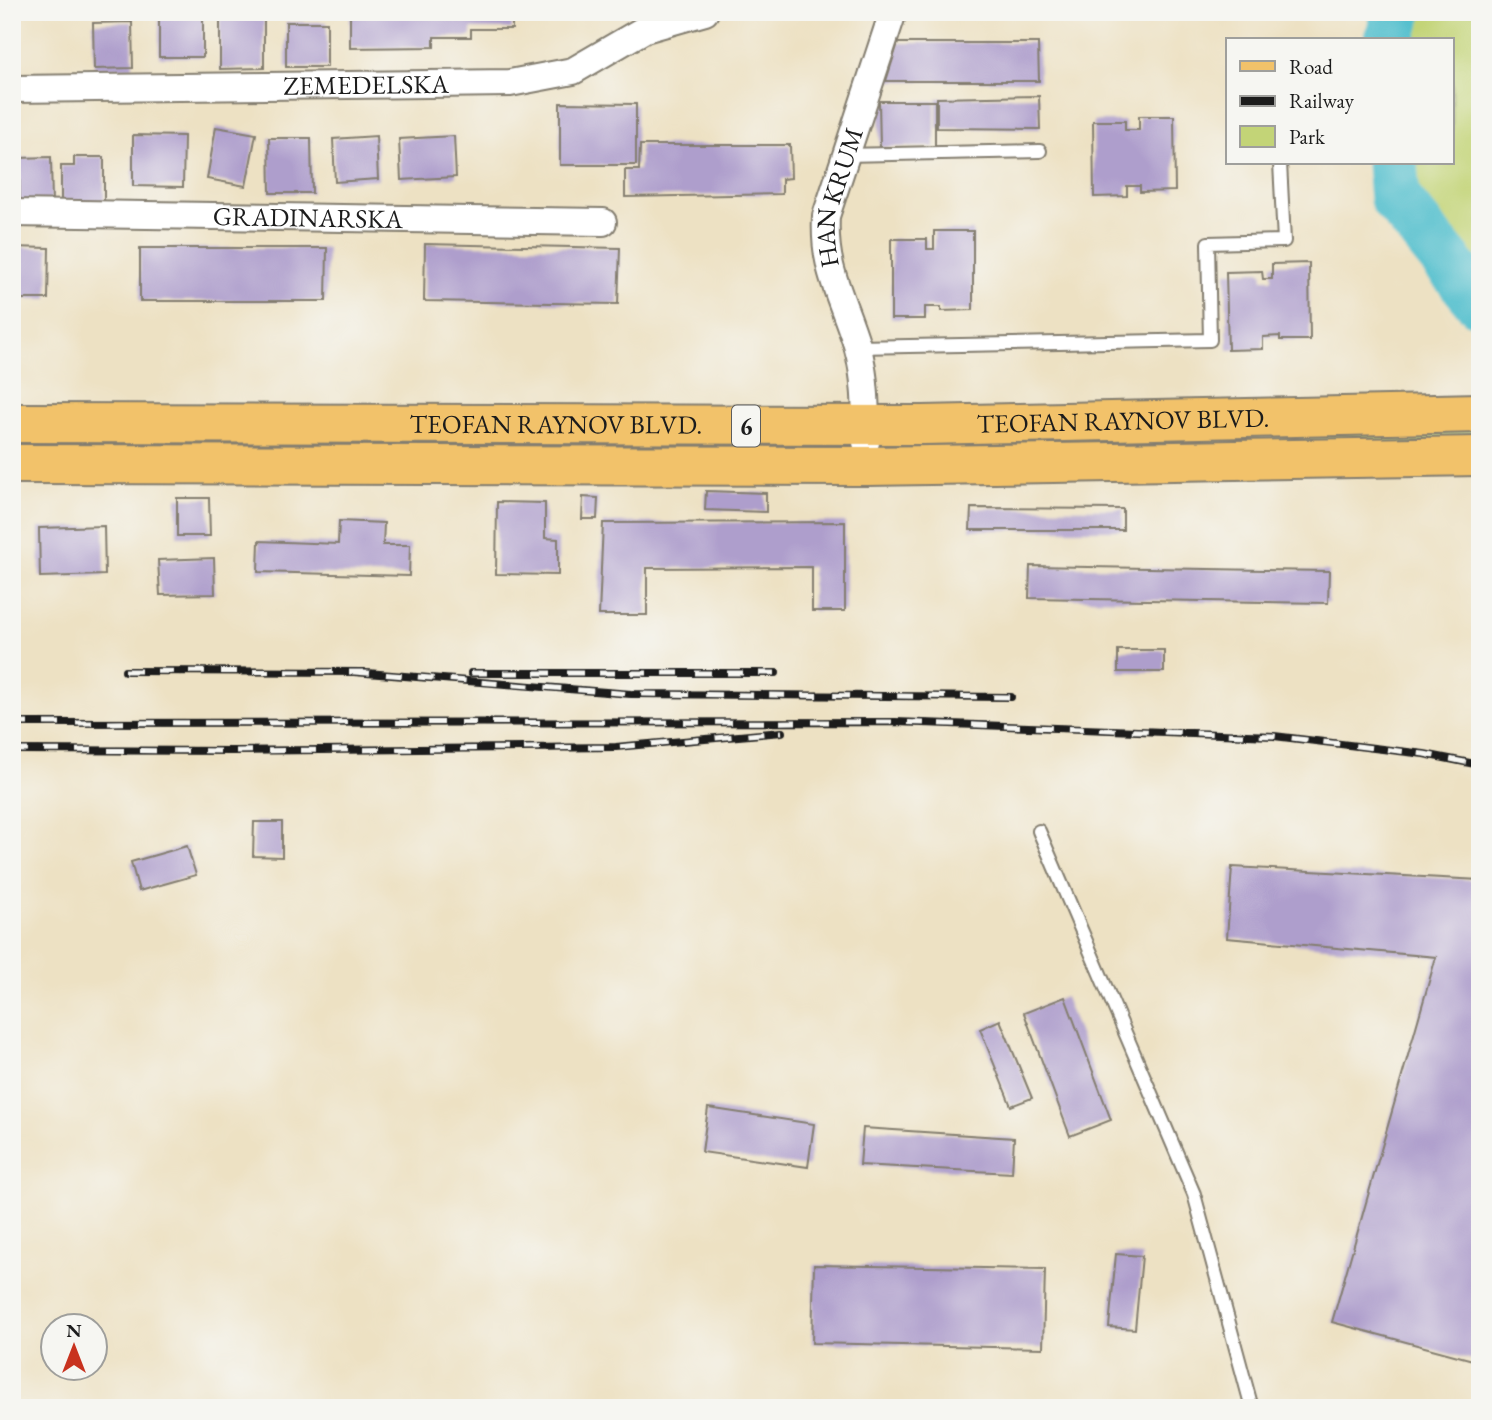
<svg xmlns="http://www.w3.org/2000/svg" width="1492" height="1420" font-family="'EB Garamond',serif">
	<style>
		.green { fill: #c3d477; stroke: #70784a; stroke-width: 2 }
		.lines { fill: none; stroke-linecap: round; stroke-linejoin: round }
		.river { stroke: #54c0ce; stroke-width: 51 }
		.building { fill: #ae9ecc }
		.service-casing { stroke: #847e70; stroke-width: 16 }
		.minor-casing { stroke: #847e70; stroke-width: 30 }
		.primary-casing { stroke: #847e70; stroke-width: 42 }
		.service { stroke: #fff; stroke-width: 12 }
		.minor { stroke: #fff; stroke-width: 26 }
		.primary { stroke: #f2c26a; stroke-width: 38 }
		.rail-casing { stroke: #1c1c1c; stroke-width: 8 }
		.rail { stroke: #f6f6f2; stroke-width: 5; stroke-dasharray: 16; stroke-linecap: butt }
		.labels { text-anchor: middle; dominant-baseline: central; stroke-width: 5; stroke-linejoin: round; paint-order: stroke }
		.shield { fill: #f6f6f2; stroke: #5d5d5c; stroke-width: 2 }
		.shield-label { font-size: 24px; font-weight: bold; fill: #1c1c1c }
		.street-label { font-size: 26px; fill: #1c1c1c; stroke: #f6f6f2 }
	</style>
	<rect width="100%" height="100%" fill="#f6f6f2"/>
	<filter id="ink" filterUnits="userSpaceOnUse"><feTurbulence type="fractalNoise" baseFrequency=".0143" numOctaves="2"/><feDisplacementMap in="SourceGraphic" scale="14" xChannelSelector="R" yChannelSelector="G"/><feConvolveMatrix kernelMatrix="1 2 1 2 8 2 1 2 1" color-interpolation-filters="sRGB"/></filter>
	<filter id="wash" filterUnits="userSpaceOnUse"><feTurbulence type="fractalNoise" baseFrequency=".00686" numOctaves="4" result="noise"/><feDisplacementMap in="SourceGraphic" scale="28" xChannelSelector="R" yChannelSelector="G"/><feGaussianBlur stdDeviation="1.57" result="paint"/><feColorMatrix in="noise" values="0 0 0 0 0 0 0 0 0 0 0 0 0 0 0 0 0 1.4 0 .05"/><feComposite in="paint" operator="in"/></filter>
	<g filter="url(#wash)">
		<rect width="100%" height="100%" fill="#ede1c3"/>
		<path class="green" d="M1397,12H1480V302L1395,198L1392,163H1452V40H1390Z
			M1480,429V443L890,451V439Z
			M12,436L828,441L826,453L12,446Z"/>
		<g class="lines">
			<path class="river" d="M1390,40L1397,12
				M1392,163L1395,198L1480,302"/>
		</g>
		<g id="blocks">
			<path class="building" d="M159,12H203V57H159Z
				M220,12H264V68L220,69Z
				M350,12H617V15H512V29H471V37H434V47L350,48Z
				M12,21H15L16,67H12Z
				M132,22L133,68L94,69L93,23Z
				M286,22H327V67H286Z
				M898,43H1038L1039,81H886Z
				M1039,96L1040,129L937,128V98Z
				M879,101H935V147H880Z
				M560,103L636,104V165H560Z
				M1139,116H1174L1175,191L1140,192V186H1127V196L1094,197L1093,121H1125V130H1139Z
				M216,127L256,134L246,186L207,179Z
				M133,135L184,136L183,187L133,186Z
				M376,136L378,179L335,182L333,139Z
				M454,136L456,177L401,180L399,139Z
				M269,138H311L312,193H270Z
				M640,145H790L791,178L782,179V194L625,197V170H639Z
				M51,157L52,205L20,206L19,158Z
				M74,157H104V210H61V166H74Z
				M12,167H17L18,201H12Z
				M934,231H973V310L941,311V307H925V319H891V239H927V249H934Z
				M425,244L620,248L618,304L424,301Z
				M12,247L49,248L48,299H12Z
				M140,248H327L326,301H140Z
				M1309,263L1310,340H1280V336L1263,337V349L1228,350L1226,272L1262,271L1263,279H1272V264Z
				M706,491L766,493V512L705,510Z
				M583,497L598,498L597,519H582Z
				M177,498H209L210,536H177Z
				M497,502L545,503V538L558,539V575L496,574Z
				M971,508L1123,509V530H970Z
				M339,521L384,523L383,545H410L409,576L258,572L259,541L338,544Z
				M845,522V611H812V567L647,568V615H599L603,523Z
				M104,526L105,575L40,577L39,528Z
				M214,558L215,594L160,595L158,560Z
				M1030,566L1329,571L1328,603L1029,598Z
				M1118,650H1164V672H1118Z
				M254,822H282V857L253,856Z
				M187,846L196,875L139,891L131,862Z
				M1232,867L1480,880V1362L1332,1322L1436,957L1227,938Z
				M1065,997L1111,1120L1070,1136L1024,1013Z
				M1000,1020L1032,1098L1011,1106L980,1029Z
				M708,1108L814,1124L808,1167L702,1152Z
				M863,1128L1014,1138L1012,1173L860,1165Z
				M1116,1254L1142,1256L1135,1329L1109,1327Z
				M814,1265L1045,1269L1043,1348L812,1343Z"/>
		</g>
	</g>
	<g filter="url(#ink)">
		<use href="#blocks" fill-opacity="0" stroke="#847e70" stroke-width="2"/>
		<g class="lines">
			<defs>
				<path id="service" d="M844,155L1040,151
					M857,347L1210,340L1208,243L1284,241L1280,163
					M1039,831L1194,1194L1252,1408"/>
				<g id="minor">
					<path id="s1" d="M12,89L510,83L573,71L645,29L705,12"/>
					<path id="s2" d="M12,213L603,222"/>
					<path id="s3" d="M866,442C866,410 866,376 857,345C842,296 823,270 826,216L893,12"/>
				</g>
				<g id="primary">
					<path id="s4" d="M12,423L923,425L1480,413"/>
					<path d="M12,464L867,466L1480,456"/>
				</g>
			</defs>
			<use href="#service" class="service-casing"/>
			<use href="#minor" class="minor-casing"/>
			<use href="#primary" class="primary-casing"/>
			<use href="#service" class="service"/>
			<use href="#minor" class="minor"/>
			<use href="#primary" class="primary"/>
			<defs>
				<path id="rail" d="M125,671L363,672
					M354,672L631,694L1011,697
					M471,673H776
					M12,723L895,722L1274,736L1424,754L1480,765
					M12,750L234,751L616,747L782,732"/>
			</defs>
			<use href="#rail" class="rail-casing"/>
			<use href="#rail" class="rail"/>
		</g>
	</g>
	<g class="labels">
		<rect class="shield" x="732" y="405.5" width="28" height="41" rx="5"/>
		<g class="shield-label">
			<text x="746" y="426">6</text>
		</g>
		<g class="street-label">
			<text stroke="none"><textPath href="#s1" startOffset="354">ZEMEDELSKA</textPath></text>
			<text stroke="none"><textPath href="#s3" startOffset="252">HAN KRUM</textPath></text>
			<text stroke="none"><textPath href="#s2" startOffset="296">GRADINARSKA</textPath></text>
			<text stroke="none"><textPath href="#s4" startOffset="1111">TEOFAN RAYNOV BLVD.</textPath></text>
			<text stroke="none"><textPath href="#s4" startOffset="544">TEOFAN RAYNOV BLVD.</textPath></text>
		</g>
	</g>
	<rect width="1492" height="1420" fill="none" stroke="#f6f6f2" stroke-width="42"/>
	<rect x="1226" y="38" width="228" height="126" fill="#f6f6f2" stroke="#9f9f9c" stroke-width="2"/>
	<rect x="1240" y="61" width="35" height="10" fill="#f2c26a" stroke="#9f9f9c" stroke-width="2"/>
	<text x="1289" y="74" font-size="21" fill="#1c1c1c">Road</text>
	<rect x="1240" y="96" width="35" height="10" fill="#1c1c1c" stroke="#9f9f9c" stroke-width="2"/>
	<text x="1289" y="108" font-size="21" fill="#1c1c1c">Railway</text>
	<rect x="1240" y="126" width="35" height="21" fill="#c3d477" stroke="#9f9f9c" stroke-width="2"/>
	<text x="1289" y="144" font-size="21" fill="#1c1c1c">Park</text>
	<g transform="translate(74 1347)"><circle r="33" fill="#f6f6f2" stroke="#9f9f9c" stroke-width="2"/>
	<path d="M0-5L12 26L0 18L-12 26Z" fill="#c8321e"/>
	<text y="-10" font-size="19" font-weight="bold" text-anchor="middle" fill="#1c1c1c">N</text>
	</g>
</svg>
